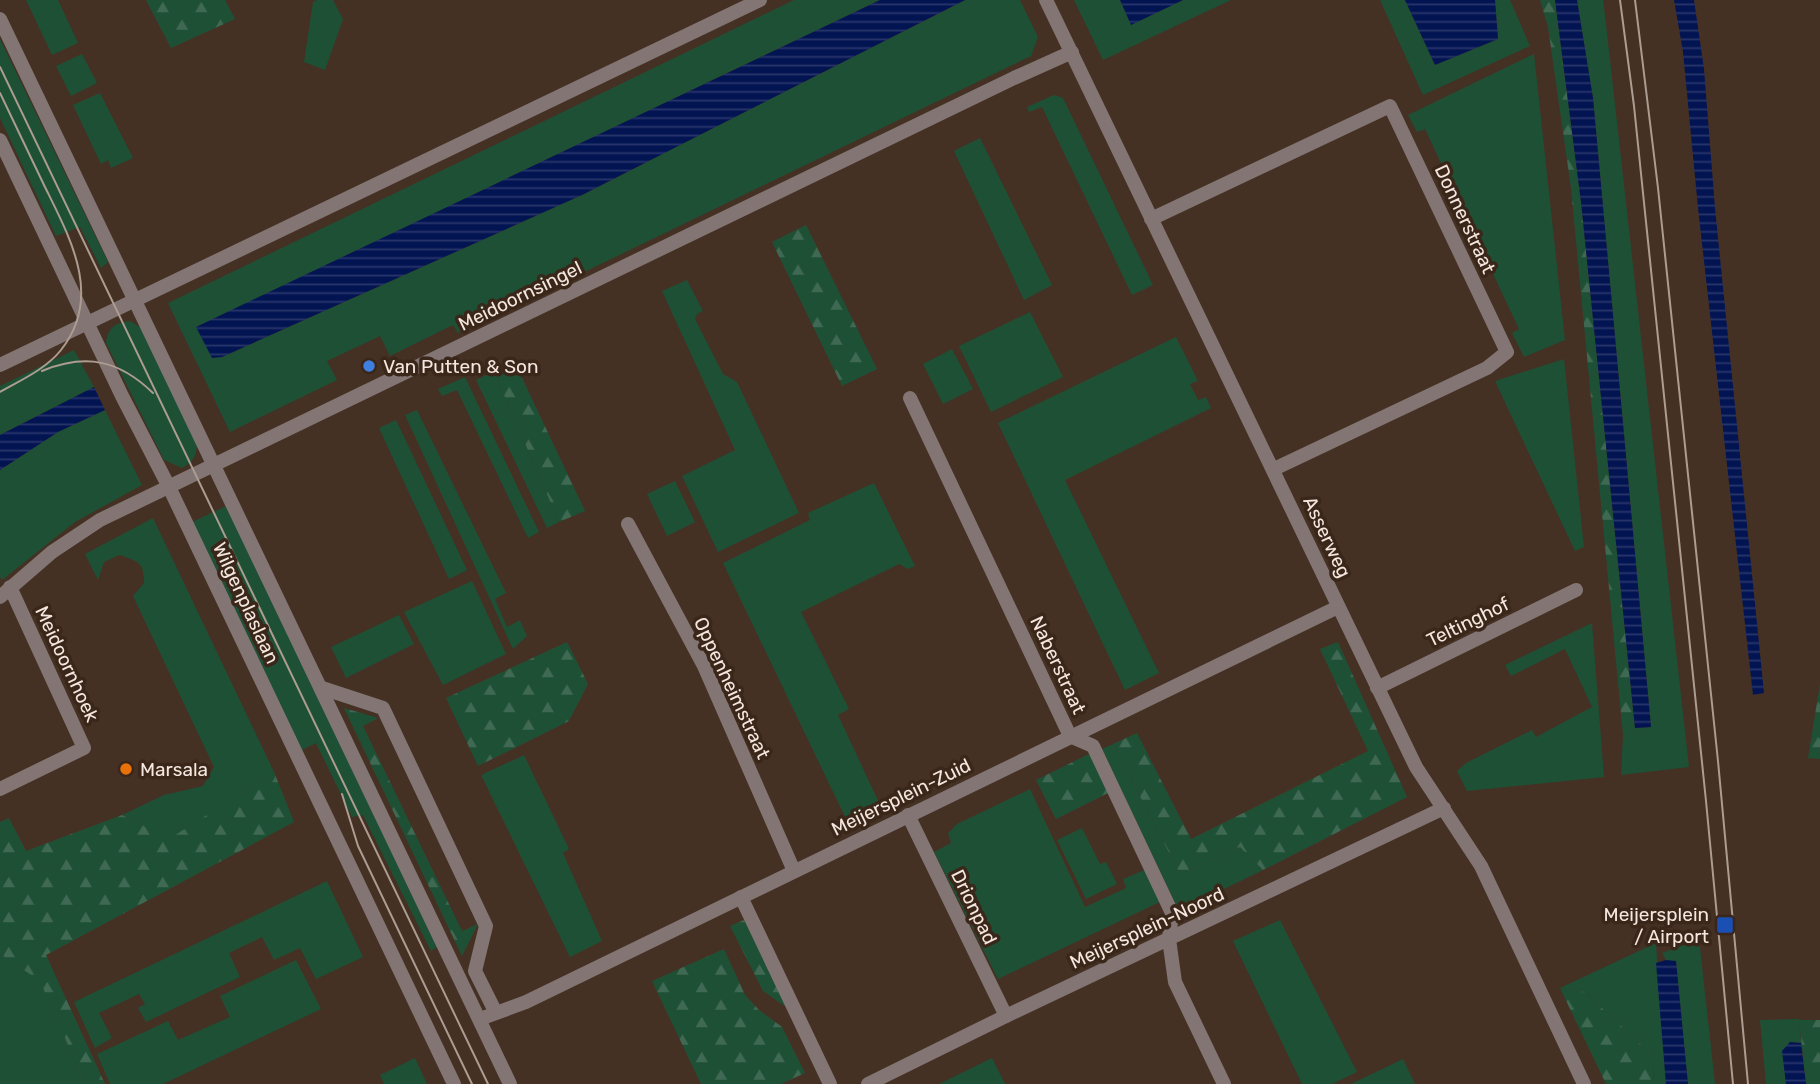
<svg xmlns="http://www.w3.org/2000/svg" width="1820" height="1084" font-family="Rubik,sans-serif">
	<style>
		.green { fill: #1e5036 }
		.forest { fill: url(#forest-firs) }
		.water { fill: url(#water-rules) }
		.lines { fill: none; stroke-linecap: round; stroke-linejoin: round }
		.pedestrian { stroke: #827574; stroke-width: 14 }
		.minor { stroke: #827574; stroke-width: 14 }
		.tertiary { stroke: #827574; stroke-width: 14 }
		.tram { stroke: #ac9c91; stroke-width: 2 }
		.shop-dot { fill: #3f7fe0; stroke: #3a271a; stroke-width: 2.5 }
		.food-dot { fill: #e8710a; stroke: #3a271a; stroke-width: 2.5 }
		.transit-dot { fill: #1a4fb4; stroke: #3a271a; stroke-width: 2.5 }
		.labels { text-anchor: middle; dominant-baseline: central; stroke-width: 7; stroke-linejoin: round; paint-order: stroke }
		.street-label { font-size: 19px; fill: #f5e7df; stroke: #3a271a }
		.poi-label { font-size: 19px; fill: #f5e7df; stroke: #3a271a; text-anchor: start }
	</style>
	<defs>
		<pattern id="forest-firs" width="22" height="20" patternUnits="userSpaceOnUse" patternTransform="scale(1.75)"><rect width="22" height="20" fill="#1e5036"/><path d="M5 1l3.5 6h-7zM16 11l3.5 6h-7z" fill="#3f6953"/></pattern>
		<pattern id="water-rules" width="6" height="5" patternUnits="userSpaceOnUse" patternTransform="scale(1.75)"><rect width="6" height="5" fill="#031452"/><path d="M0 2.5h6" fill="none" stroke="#28366a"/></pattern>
	</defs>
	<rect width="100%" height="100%" fill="#453123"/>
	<path class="green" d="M26,0H58L78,43L52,55Z
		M317,0H333L343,19L325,70L304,62L313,2Z
		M794,0H880L197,327L222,357L582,195L965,0H1020L1038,37L1031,56L458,333L453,325L390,356L380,336L327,361L337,380L230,432L168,303Z
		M1074,0H1120L1132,24L1183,0H1231L1103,60Z
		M1380,0H1405L1435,65L1498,39L1495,0H1510L1530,46L1423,95Z
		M1577,0H1603L1606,24L1689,767L1621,775L1623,735L1635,728L1651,727L1593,98Z
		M0,39L108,262L101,268L80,227L56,236L0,118Z
		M82,54L97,83L71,96L56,66Z
		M1534,54L1565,340L1524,357L1512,333L1519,329L1425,129L1417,132L1408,115Z
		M100,93L133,158L111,168L108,160L101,164L73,105Z
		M1054,95L1063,98L1153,285L1132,295L1042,107L1029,112L1027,107Z
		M980,138L1052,285L1024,300L954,151Z
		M687,280L703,311L697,314L695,319L723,374L737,382L799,513L718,552L682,476L735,450L662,291Z
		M1030,312L1063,377L991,412L959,346Z
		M130,321L140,327L197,444C196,457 194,461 182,468L164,460L106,343C108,327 115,323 130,321Z
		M1176,337L1198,381L1190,384L1198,400L1206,397L1211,408L1065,480L1159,673L1125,690L998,423Z
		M952,349L973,389L943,404L923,364Z
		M74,350L94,387L0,435V386Z
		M1564,359L1584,547L1575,551L1495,381Z
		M515,361L497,379L559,522L547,528L476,380Z
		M465,377L539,532L528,538L457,390L442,396L438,389Z
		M105,410L142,485L75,522L2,580L0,577V470L58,432Z
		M417,410L506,593L495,599L507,627L520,620L527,636L513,649L405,415Z
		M396,420L467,570L449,579L379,428Z
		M675,481L695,522L667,536L647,494Z
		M874,483L915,566L908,569L899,564L801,612L849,709L838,715L881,807L848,823L723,563L810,520L808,513Z
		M226,506L437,947L431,951L363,815L352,817L316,743L302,750L192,522Z
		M153,518L274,772L169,840L122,815L164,795L203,786L214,767L133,596L144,583C144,562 138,561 119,555L104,562L98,580L85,554Z
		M472,581L506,654L443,685L404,612Z
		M399,615L414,644L346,678L331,647Z
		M1592,623L1604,777L1467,791L1457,771L1466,763L1532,730L1536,737L1592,707L1565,649L1511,676L1505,665Z
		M1113,744L1180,874L1240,847L1263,870L1179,911L1102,749Z
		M524,755L569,849L563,853L602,941L570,957L481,775Z
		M1030,789L1085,907L1126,888L1123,879L1147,869L1162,901L998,979L934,852L951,843L948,833L957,824Z
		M1082,828L1100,864L1106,862L1117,884L1086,899L1057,840Z
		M327,881L363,957L316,979L300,948L274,960L262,937L229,953L240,977L146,1022L138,1008L145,1004L139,994L99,1013L112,1038L95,1048L74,1002Z
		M1280,920L1357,1072L1332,1084H1302L1233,941Z
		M1699,939L1715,1084H1688L1676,962L1666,960L1662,953Z
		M1656,943L1666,1084H1653L1654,1057L1585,992L1560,988Z
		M0,954L40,980L85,1084H0Z
		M296,960L321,1009L163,1084H110L97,1054L168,1021L178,1040L230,1017L220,996Z
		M1799,1019L1801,1043L1790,1042L1783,1051L1786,1084H1766L1760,1020Z
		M415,1058L427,1084H384L380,1075Z
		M992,1058L1005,1084H939Z
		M1403,1059L1415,1084H1351Z"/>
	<path class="forest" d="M146,0H225L235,19L171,48Z
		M1540,0H1555L1581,202L1635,728L1623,735L1571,188L1548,27Z
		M806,225L877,369L842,386L772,242Z
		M515,363L585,511L559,522L497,379Z
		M567,642L588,684L569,721L478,766L446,698Z
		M1338,642L1407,797L1263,870L1240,847L1180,874L1113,744L1137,733L1191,839L1368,751L1320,649Z
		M1820,684V759L1808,758Z
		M344,708L378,718L363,726L462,931L478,924L462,956Z
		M1091,753L1110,792L1056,819L1036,780Z
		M274,772L294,822L46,955L105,1084H85L40,981L0,954V822L9,818L26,851L122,815L169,839Z
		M744,920L789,1009L763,991L730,926Z
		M724,949L745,995L759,1010L782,1027L805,1073L781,1084H701L652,981Z
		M1560,988L1585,992L1654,1057L1653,1084H1606Z
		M1799,1020H1820V1084H1806Z"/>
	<path class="water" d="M880,0H965L582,195L222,357L212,358L196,327Z
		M1120,0H1183L1131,25Z
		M1405,0H1495L1498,39L1435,65Z
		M1555,0H1577L1593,98L1651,727L1635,728L1581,202Z
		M1674,0H1694L1704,69L1715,208L1764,693L1753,695L1698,208L1683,52Z
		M94,387L105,410L58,432L0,470V435Z
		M1666,960L1676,961L1688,1084H1666L1656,963Z
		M1790,1042L1801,1043L1806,1084H1786L1782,1051Z"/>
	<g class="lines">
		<path class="pedestrian" d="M1070,736L1093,746L1172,913L1169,939
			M908,815L1006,1016
			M741,897L830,1084"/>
		<path class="minor" d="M1046,0L1416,767L1481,866L1584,1084
			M1151,219L1390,106L1507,352L1487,368L1274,469
			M0,365L760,0
			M910,398L1070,736
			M628,524L704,666L794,871
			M0,597L52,552L100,520L1014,78L1072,52
			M322,688L383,708L486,926L475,971L496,1013
			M1377,688L1576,590
			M0,789L84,748L10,587
			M1169,939L1175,982L1224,1084
			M480,1019L526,1002L1338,607
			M868,1084L1006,1016L1444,808"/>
		<path class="tertiary" d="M0,19L510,1084
			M0,140L122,396L169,487L454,1084"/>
		<path class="tram" d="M1620,0L1634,106L1706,801L1733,1084
			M1635,0L1658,188L1718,761L1748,1084
			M0,67L488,1084
			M0,93C15,124 29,154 44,185C69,236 104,296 61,350C46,369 21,380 0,392
			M42,371C86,353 119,360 153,393
			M342,794L358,846L472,1084"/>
	</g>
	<circle class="shop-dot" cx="369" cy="366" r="7"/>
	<circle class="food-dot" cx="126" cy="769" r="7"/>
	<rect class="transit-dot" x="1716" y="916" width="18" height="18" rx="3.5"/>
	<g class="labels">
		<g class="street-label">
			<text transform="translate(1465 219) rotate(65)">Donnerstraat</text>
			<text transform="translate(520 296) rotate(-26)">Meidoornsingel</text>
			<text transform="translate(1327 537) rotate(65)">Asserweg</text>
			<text transform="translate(246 603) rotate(65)">Wilgenplaslaan</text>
			<text transform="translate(1468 622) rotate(-26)">Teltinghof</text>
			<text transform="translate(67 664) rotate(65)">Meidoornhoek</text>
			<text transform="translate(1058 665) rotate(65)">Naberstraat</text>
			<text transform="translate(732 688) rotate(65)">Oppenheimstraat</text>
			<text transform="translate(901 797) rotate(-26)">Meijersplein-Zuid</text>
			<text transform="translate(974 907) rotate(64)">Drionpad</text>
			<text transform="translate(1147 928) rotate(-25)">Meijersplein-Noord</text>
		</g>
		<g class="poi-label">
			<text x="383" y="366">Van Putten &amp; Son</text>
			<text x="140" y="769">Marsala</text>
			<text x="1709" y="914" text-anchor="end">Meijersplein<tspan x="1709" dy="22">/ Airport</tspan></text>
		</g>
	</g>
</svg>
